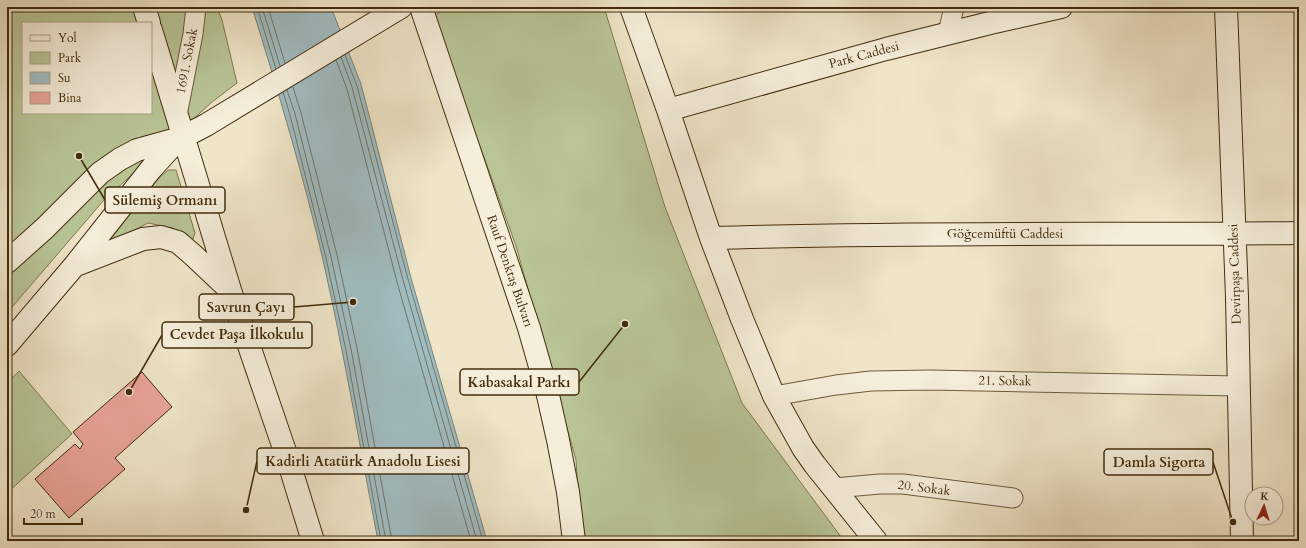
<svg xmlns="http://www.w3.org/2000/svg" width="1306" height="548" font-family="Cardo,serif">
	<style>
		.green { fill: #b9c596; stroke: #7e7850; fill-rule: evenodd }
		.water { fill: #a0bcc1; stroke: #7a8278 }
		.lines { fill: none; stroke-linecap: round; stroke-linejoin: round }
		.shore { stroke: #717466; stroke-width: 1 }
		.building { fill: #e8a397; stroke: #422c0b }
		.street-casing { stroke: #6d5a3a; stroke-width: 21 }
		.secondary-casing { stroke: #422c0b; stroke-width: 24 }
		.street { stroke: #f5eedb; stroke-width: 19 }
		.secondary { stroke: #f5eedb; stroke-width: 22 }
		.labels { text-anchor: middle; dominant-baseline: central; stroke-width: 3; stroke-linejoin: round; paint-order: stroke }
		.street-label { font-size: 13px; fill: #422c0b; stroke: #f5eedb }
		.leader { fill: none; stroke: #422c0b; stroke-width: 1.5 }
		.callout-dot { fill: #422c0b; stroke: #f5eedb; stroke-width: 1.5 }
		.callout { fill: #f5eedb; stroke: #422c0b; stroke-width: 1.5 }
		.callout-label { font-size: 14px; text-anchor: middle; font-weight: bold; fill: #422c0b }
	</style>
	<rect width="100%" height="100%" fill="#efe5c8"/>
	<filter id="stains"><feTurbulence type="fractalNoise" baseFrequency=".005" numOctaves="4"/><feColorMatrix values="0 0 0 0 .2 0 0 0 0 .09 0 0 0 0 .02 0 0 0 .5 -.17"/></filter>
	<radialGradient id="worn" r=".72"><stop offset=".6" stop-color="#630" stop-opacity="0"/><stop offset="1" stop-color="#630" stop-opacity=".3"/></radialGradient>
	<path class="green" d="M7,7H217L222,20L237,83L212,102L104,200L7,313ZM23,23H151V113H23Z
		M449,7H604L665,207L742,403L844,541H581L576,460L516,246L433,16Z
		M168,170H176L195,233L193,239L184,238L173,228L148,223L107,244L156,181Z
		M19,371L72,434L7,493V383Z"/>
	<path class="water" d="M252,7H331L361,84L411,278L487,541H378C360,447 344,353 323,260C303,174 278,91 252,7Z"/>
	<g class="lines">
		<path class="shore" d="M257,7L276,69
			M262,7L280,66
			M268,7L285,63
			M345,55L357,86L408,279L483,541
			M341,57L352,87L403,280L477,541
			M336,60L347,89L397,282L471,541
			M293,87L301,113L337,255L357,348L392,541
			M287,90L295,114L331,257L351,349L386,541
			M283,92L290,115L326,258L346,350L381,541"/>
	</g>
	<path class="building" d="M142,372L172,407L115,458L125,469L69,518L35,479L75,444L80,449L83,444L73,432Z"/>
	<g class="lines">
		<defs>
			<path id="street" d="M948,33L954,7
				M177,115L193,34L196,7
				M774,396L836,385L871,381L930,380L1238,386
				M834,488L880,484H903L1013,498"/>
			<path id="secondary" d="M144,7L149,23
				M421,7L529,328L547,391L558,440L568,492L574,541
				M631,7L668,110L711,238L742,319L774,396L803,448L815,465L876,541
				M1226,7L1237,297L1242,541
				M151,30L230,290L289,463L313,541
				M668,110L886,49L990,23L1061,7
				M711,238C907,232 1103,235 1299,233
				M7,262L45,228L100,173L120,159L137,150L180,138
				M76,265L143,239L161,237L178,242L193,255L228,288
				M7,345L75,265L151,169L171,147L183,137L206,125L401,7"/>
		</defs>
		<use href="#street" class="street-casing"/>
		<use href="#secondary" class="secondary-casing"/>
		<use href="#street" class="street"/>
		<use href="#secondary" class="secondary"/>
	</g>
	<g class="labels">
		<g class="street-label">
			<text transform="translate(864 55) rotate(-15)">Park Caddesi</text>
			<text transform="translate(187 61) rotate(-79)">1691. Sokak</text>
			<text x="1005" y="234">Göğcemüftü Caddesi</text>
			<text transform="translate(510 271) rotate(71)">Rauf Denktaş Bulvarı</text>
			<text transform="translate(1235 274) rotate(-92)">Devirpaşa Caddesi</text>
			<text transform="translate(1005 381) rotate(1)">21. Sokak</text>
			<text transform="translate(924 488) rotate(7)">20. Sokak</text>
		</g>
	</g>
	<path class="leader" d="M79 156L105 200M353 302L294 307M129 392L162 335M625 324L579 382M246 510L257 461M1233 522L1213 462"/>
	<g class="callout-dot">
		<circle cx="79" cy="156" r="4"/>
		<circle cx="353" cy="302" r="4"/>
		<circle cx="129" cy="392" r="4"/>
		<circle cx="625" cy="324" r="4"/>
		<circle cx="246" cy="510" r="4"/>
		<circle cx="1233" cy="522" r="4"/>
	</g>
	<g class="callout">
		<rect x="105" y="187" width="120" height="26" rx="4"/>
		<rect x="199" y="294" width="95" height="26" rx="4"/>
		<rect x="162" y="322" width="150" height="26" rx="4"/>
		<rect x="460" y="369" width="119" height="26" rx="4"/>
		<rect x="257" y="448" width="212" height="26" rx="4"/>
		<rect x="1104" y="449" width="109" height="26" rx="4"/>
	</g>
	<g class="callout-label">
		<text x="165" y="205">Sülemiş Ormanı</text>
		<text x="246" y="312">Savrun Çayı</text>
		<text x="237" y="339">Cevdet Paşa İlkokulu</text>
		<text x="519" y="387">Kabasakal Parkı</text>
		<text x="363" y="466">Kadirli Atatürk Anadolu Lisesi</text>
		<text x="1159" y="467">Damla Sigorta</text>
	</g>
	<rect width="1306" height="548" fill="none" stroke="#efe5c8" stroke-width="24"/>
	<rect x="8" y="8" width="1290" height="532" fill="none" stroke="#422c0b" stroke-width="2"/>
	<rect x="12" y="12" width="1282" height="524" fill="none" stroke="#422c0b"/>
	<rect x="22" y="22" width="130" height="92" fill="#f5eedb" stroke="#ada088"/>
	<rect x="30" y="35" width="20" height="6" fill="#f5eedb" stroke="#ada088"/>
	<text x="58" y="42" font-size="12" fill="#422c0b">Yol</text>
	<rect x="30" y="52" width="20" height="12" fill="#b9c596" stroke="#ada088"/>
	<text x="58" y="62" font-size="12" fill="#422c0b">Park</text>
	<rect x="30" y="72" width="20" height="12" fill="#a0bcc1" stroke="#ada088"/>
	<text x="58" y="82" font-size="12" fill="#422c0b">Su</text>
	<rect x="30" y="92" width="20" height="12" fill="#e8a397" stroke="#ada088"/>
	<text x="58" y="102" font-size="12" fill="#422c0b">Bina</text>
	<g transform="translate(1264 506) rotate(4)"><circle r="19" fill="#f5eedb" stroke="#ada088"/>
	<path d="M0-3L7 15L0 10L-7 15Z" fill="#8f2418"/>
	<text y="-6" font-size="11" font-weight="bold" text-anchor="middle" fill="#422c0b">K</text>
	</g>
	<path d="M24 518v6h58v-6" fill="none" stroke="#422c0b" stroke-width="2"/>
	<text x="30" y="518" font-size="12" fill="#422c0b" stroke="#f5eedb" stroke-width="3" paint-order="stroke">20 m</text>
	<rect width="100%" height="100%" filter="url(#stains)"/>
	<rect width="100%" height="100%" fill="url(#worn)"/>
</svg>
